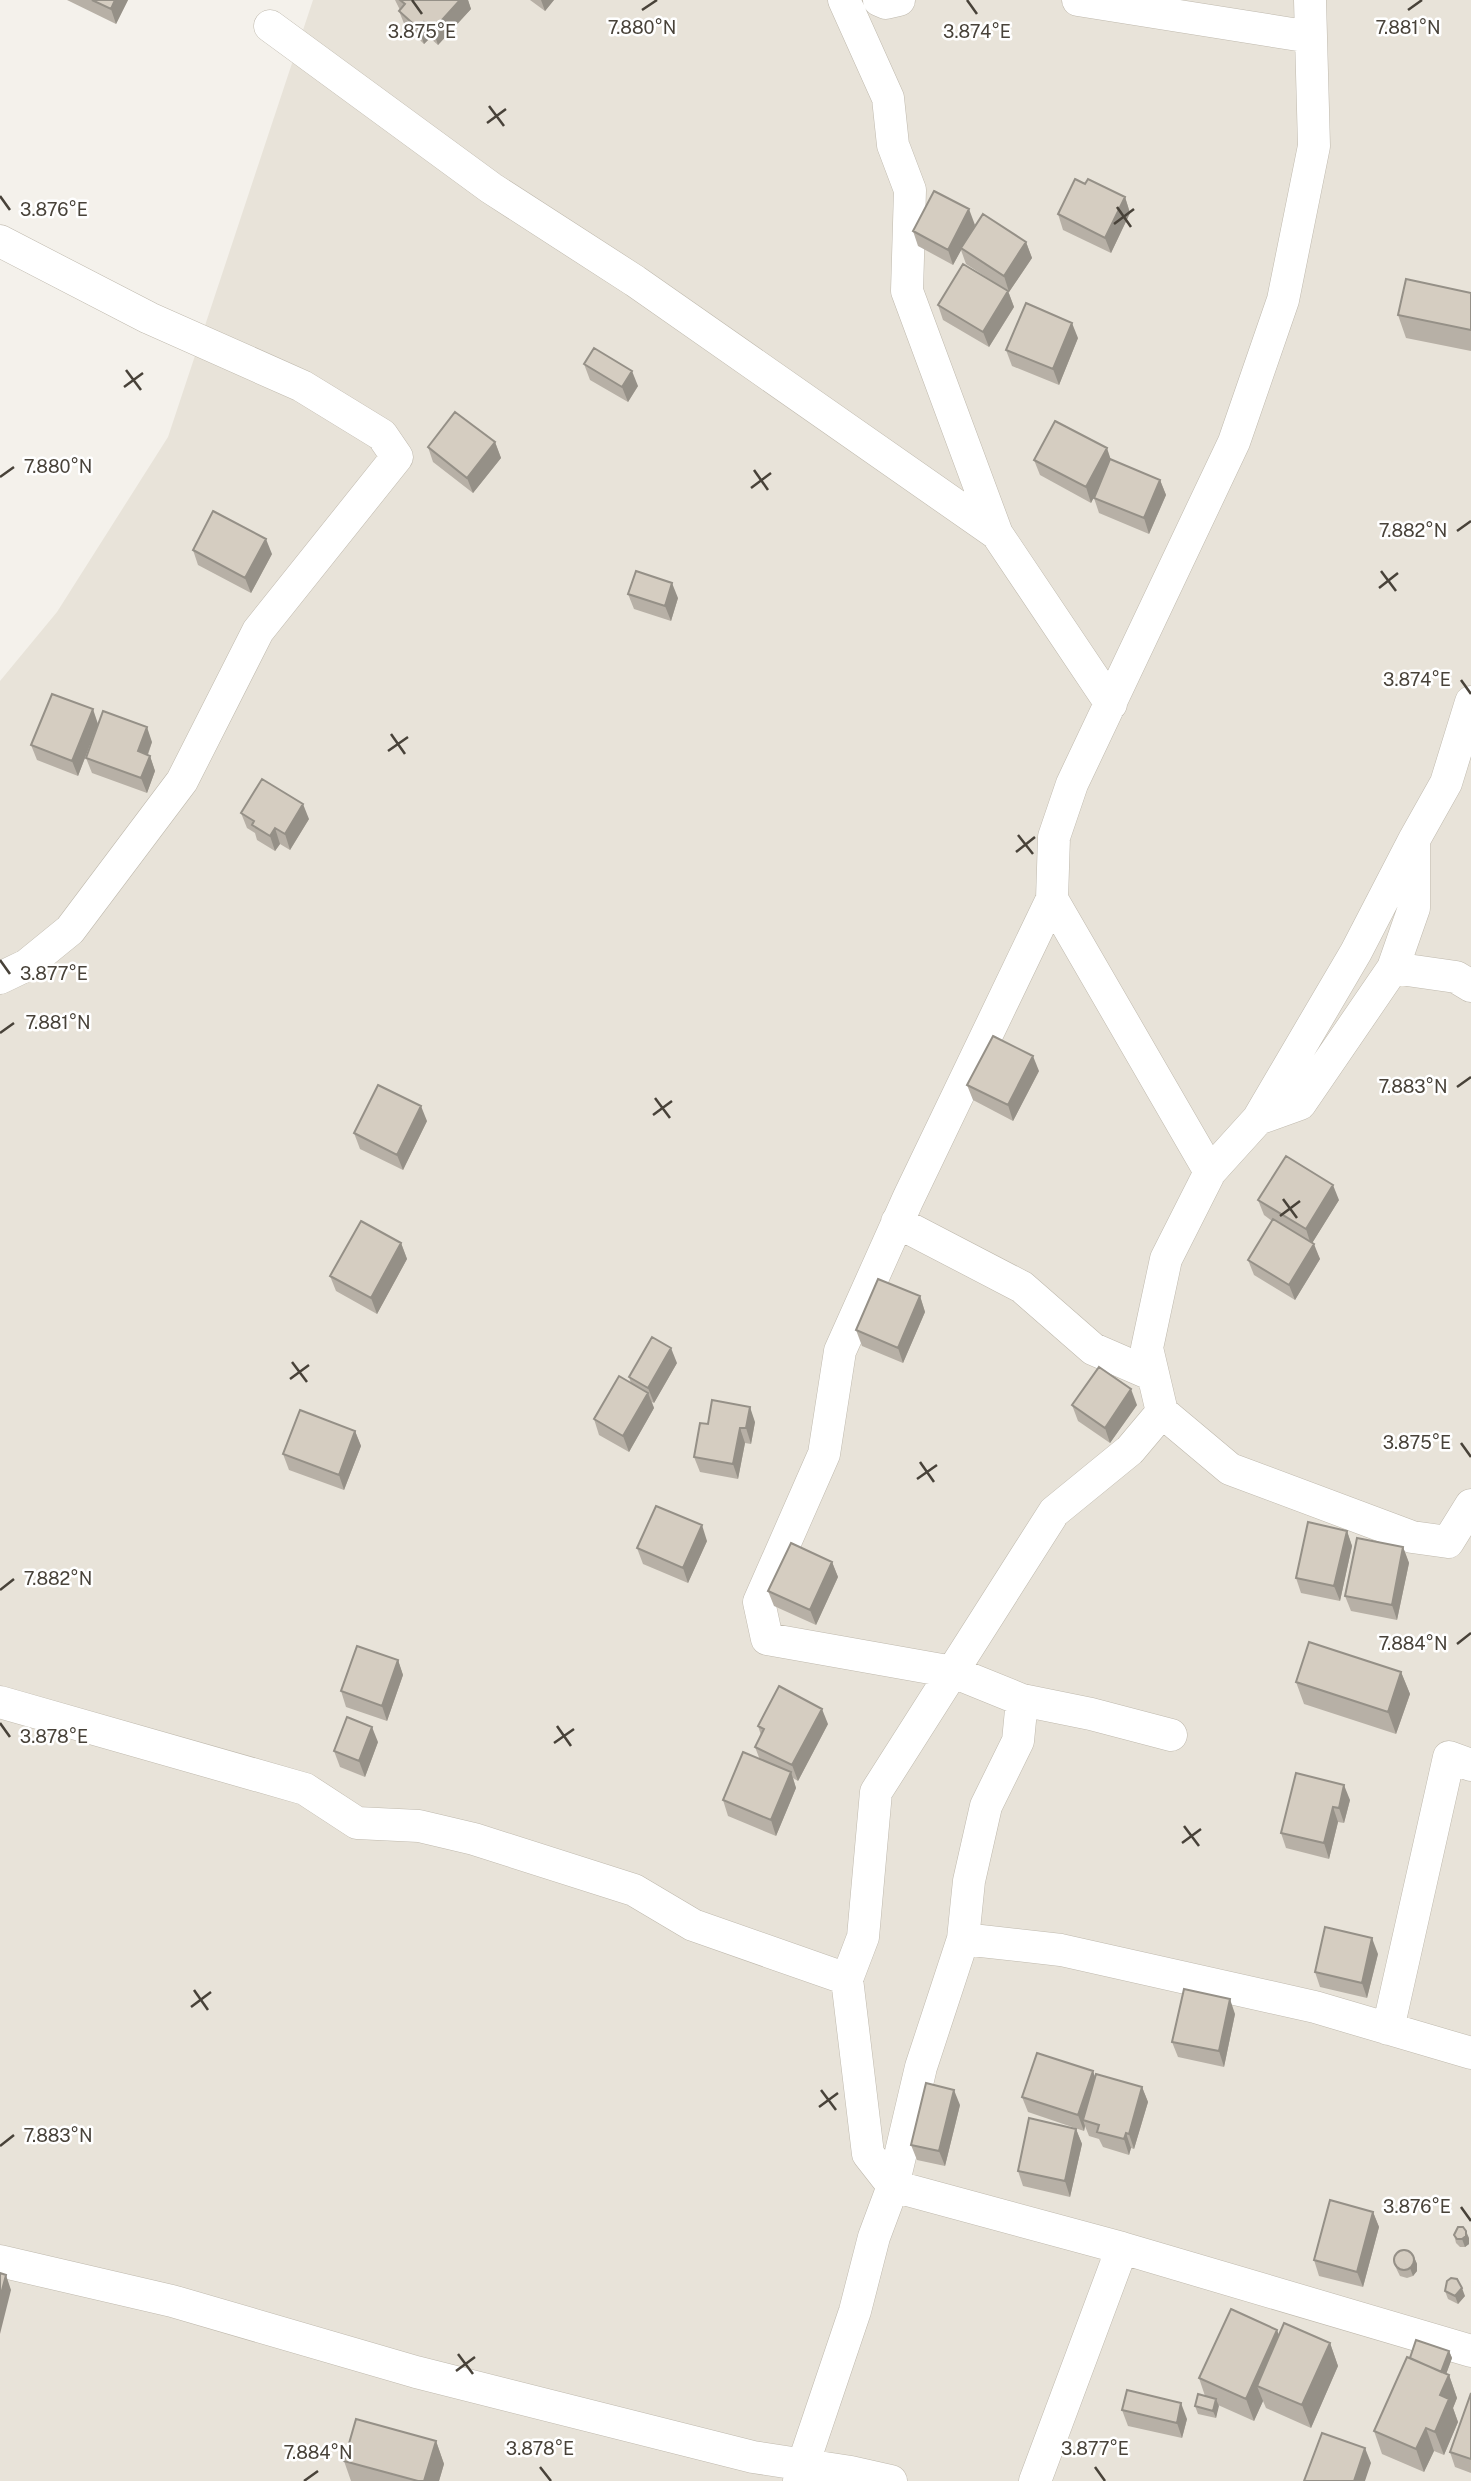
<svg xmlns="http://www.w3.org/2000/svg" width="1471" height="2481" font-family="'Public Sans',sans-serif">
	<style>
		.residential { fill: #e8e3d9 }
		.lines { fill: none; stroke-linecap: round; stroke-linejoin: round }
		.street-casing { stroke: #bfb9ad; stroke-width: 33 }
		.street { stroke: #fff; stroke-width: 32 }
		.wall { fill: #b7b0a6 }
		.shaded-wall { fill: #959087 }
		.building { fill: #d5cdc1; stroke: #959087; stroke-width: 2 }
		.ticks { fill: none; stroke: #484239; stroke-width: 2.5 }
		.ticks-label { font-size: 18px; text-anchor: middle; fill: #484239; stroke: #fff; stroke-width: 5; stroke-linejoin: round; paint-order: stroke }
	</style>
	<rect width="100%" height="100%" fill="#f4f1eb"/>
	<path class="residential" d="M313,0H1471V2481H0V681L57,612L168,437Z"/>
	<g class="lines">
		<defs>
			<path id="street" d="M844,0L888,98L893,145L910,190L907,291L997,534
				M879,0L886,3L899,0
				M1078,0L1311,37
				M270,26L491,188L635,281L997,534L1111,704
				M0,241L149,318L302,386L382,435L397,457L258,631L182,781L70,930L27,965L0,978
				M1471,702L1446,783L1414,840L1356,952L1258,1119L1210,1172L1166,1259L1147,1348L1162,1412L1130,1450L1054,1512L876,1792L863,1937L847,1979L868,2154L893,2186L1122,2248L1471,2351
				M1052,899L1210,1172
				M1393,968L1456,977L1471,986
				M1258,1119L1300,1104L1393,968L1414,908V844
				M897,1222L1022,1287L1093,1349L1153,1375
				M1162,1412L1230,1469L1412,1537L1448,1542L1471,1505
				M0,1702L305,1789L357,1823L419,1826L474,1839L634,1890L693,1925L847,1979
				M1171,1735L1091,1714L1022,1700L953,1672L767,1639L759,1602L824,1454L840,1351L908,1199L1052,899L1054,837L1072,784L1234,442L1283,300L1314,146L1310,0
				M963,1939L1061,1950L1315,2007L1471,2053
				M1388,2029L1449,1757L1471,1765
				M0,2261L172,2301L416,2372L753,2457L851,2472L891,2481
				M799,2481L803,2465L855,2311L874,2237L893,2186L921,2067L963,1939L969,1881L986,1806L1018,1741L1022,1700
				M1035,2481L1122,2248"/>
		</defs>
		<use href="#street" class="street-casing"/>
		<use href="#street" class="street"/>
	</g>
	<path class="wall" d="M67,0H128L116,24Z
		M395,0H468L471,9L438,45L430,38L424,44L405,26L399,11L400,10Z
		M530,0H554L545,11Z
		M1085,184L1125,197L1130,213L1111,253L1063,230L1058,214Z
		M975,225L967,239L1026,242L1032,258L1009,292L966,264L961,250L953,265L918,246L913,231Z
		M1008,291L1014,307L989,347L943,320L938,305Z
		M1471,293V351L1406,338L1398,315Z
		M1078,338L1059,385L1012,366L1006,350Z
		M584,364L638,386L628,402L590,380Z
		M495,442L501,458L473,493L433,462L428,447Z
		M1111,459L1160,480L1166,495L1149,534L1099,513L1094,498V496L1091,503L1040,475L1034,460Z
		M193,550L272,554L251,593L198,565Z
		M628,594L678,598L671,621L634,609Z
		M98,724L78,776L37,760L31,745Z
		M152,742L148,755L150,756L155,771L147,793L92,773L86,758Z
		M241,813L309,819L290,850L280,844L275,851L257,840L255,833L247,828Z
		M1039,1071L1013,1121L973,1100L967,1085Z
		M427,1121L403,1170L360,1149L354,1133Z
		M1258,1200H1339L1312,1243L1320,1259L1295,1300L1254,1275L1248,1260L1272,1221L1264,1215Z
		M401,1243L407,1259L377,1314L336,1291L330,1276Z
		M920,1296L925,1312L903,1363L862,1346L856,1330Z
		M677,1363L654,1403L652,1402L654,1408L629,1452L599,1435L594,1419L631,1383L629,1377Z
		M1072,1405H1137L1110,1443L1078,1421Z
		M755,1422L751,1444L745,1443L738,1479L700,1472L694,1457L708,1424Z
		M355,1431L361,1446L344,1490L289,1470L283,1454Z
		M1347,1531L1352,1546L1340,1601L1301,1593L1296,1578Z
		M707,1541L688,1583L643,1564L637,1548Z
		M1403,1547L1409,1563L1397,1620L1351,1611L1345,1596Z
		M832,1562L838,1577L816,1625L774,1606L768,1591Z
		M398,1660L403,1675L387,1721L346,1707L341,1691Z
		M1401,1672L1410,1694L1396,1734L1304,1704L1296,1682Z
		M828,1724L798,1781L793,1778L796,1788L776,1836L728,1816L723,1800L760,1760L755,1747L761,1735L758,1726Z
		M378,1742L365,1777L340,1767L334,1751Z
		M1296,1773L1350,1800L1344,1823L1338,1822L1329,1859L1286,1848L1281,1833Z
		M1378,1954L1367,1998L1320,1987L1315,1972Z
		M1235,2014L1224,2067L1178,2057L1172,2042Z
		M1093,2071L1095,2078L1142,2087L1148,2102L1134,2149L1131,2148L1129,2155L1103,2147L1099,2139L1089,2136L1085,2126L1084,2131L1028,2112L1022,2097Z
		M960,2105L945,2166L917,2160L911,2145Z
		M1076,2129L1082,2144L1070,2197L1023,2186L1018,2171Z
		M1373,2212L1379,2227L1363,2287L1319,2276L1314,2260Z
		M1454,2235L1469,2238V2244L1465,2247H1460L1456,2243Z
		M1414,2257L1417,2264V2271L1413,2276L1407,2278L1400,2276L1397,2270L1394,2263Z
		M1445,2291L1465,2296L1458,2304L1448,2299Z
		M1279,2335L1330,2343L1338,2366L1311,2428L1266,2408L1263,2401L1254,2421L1218,2405L1216,2418L1198,2414L1195,2406L1205,2396L1199,2378Z
		M1449,2351L1452,2358L1446,2374L1449,2375L1457,2398L1453,2408L1458,2422L1444,2455L1434,2451L1424,2472L1382,2454L1374,2431Z
		M1471,2393V2473L1455,2467L1450,2452Z
		M1122,2410L1187,2419L1182,2438L1128,2426Z
		M436,2441L444,2464L439,2481H351L344,2461Z"/>
	<path class="shaded-wall" d="M115,0H128L116,24L111,9Z
		M460,0H468L471,9L438,45L433,30Z
		M541,0H554L545,11Z
		M424,22L430,38L424,44L419,29Z
		M1125,197L1130,213L1111,253L1105,238Z
		M969,209L975,225L953,265L948,250Z
		M1026,242L1032,258L1009,292L1004,276Z
		M1008,291L1014,307L989,347L983,332Z
		M1072,323L1078,338L1059,385L1053,369Z
		M632,371L638,386L628,402L622,387Z
		M495,442L501,458L473,493L467,478Z
		M1107,448L1112,463L1091,503L1086,487Z
		M1160,480L1166,495L1149,534L1144,518Z
		M266,539L272,554L251,593L245,578Z
		M672,583L678,598L671,621L665,606Z
		M93,709L98,724L78,776L72,761Z
		M147,727L152,742L143,767L138,751Z
		M150,756L155,771L147,793L141,778Z
		M303,804L309,819L290,850L285,834Z
		M275,828L280,844L275,851L270,836Z
		M1033,1056L1039,1071L1013,1121L1008,1105Z
		M421,1106L427,1121L403,1170L397,1155Z
		M1333,1185L1339,1200L1311,1245L1306,1229Z
		M401,1243L407,1259L377,1314L371,1298Z
		M1314,1244L1320,1259L1295,1300L1289,1285Z
		M920,1296L925,1312L903,1363L898,1348Z
		M671,1348L677,1363L654,1403L648,1388Z
		M1131,1389L1137,1405L1110,1443L1105,1428Z
		M648,1393L654,1408L629,1452L623,1436Z
		M750,1407L755,1422L751,1444L746,1428Z
		M740,1428L745,1443L738,1479L733,1464Z
		M355,1431L361,1446L344,1490L339,1475Z
		M702,1525L707,1541L688,1583L683,1568Z
		M1347,1531L1352,1546L1340,1601L1334,1586Z
		M1403,1547L1409,1563L1397,1620L1392,1605Z
		M832,1562L838,1577L816,1625L810,1610Z
		M398,1660L403,1675L387,1721L382,1706Z
		M1401,1672L1410,1694L1396,1734L1388,1712Z
		M822,1709L828,1724L798,1781L792,1765Z
		M372,1727L378,1742L365,1777L359,1761Z
		M791,1772L796,1788L776,1836L771,1820Z
		M1344,1785L1350,1800L1344,1823L1339,1808Z
		M1333,1807L1338,1822L1329,1859L1324,1843Z
		M1372,1938L1378,1954L1367,1998L1362,1983Z
		M1230,1999L1235,2014L1224,2067L1219,2051Z
		M1093,2071L1098,2086L1083,2120L1085,2126L1084,2131L1078,2115Z
		M1142,2087L1148,2102L1134,2149L1129,2134Z
		M954,2090L960,2105L945,2166L939,2151Z
		M1076,2129L1082,2144L1070,2197L1065,2181Z
		M1126,2133L1131,2148L1129,2155L1124,2139Z
		M1373,2212L1379,2227L1363,2287L1357,2272Z
		M1466,2231L1469,2238V2244L1465,2247L1462,2239Z
		M1414,2257L1417,2264V2271L1413,2276L1410,2268Z
		M6,2275L11,2290L0,2334V2298Z
		M1462,2288L1465,2296L1458,2304L1455,2296Z
		M1277,2330L1286,2353L1257,2386L1263,2401L1254,2421L1246,2399Z
		M1330,2343L1338,2366L1311,2428L1302,2405Z
		M1449,2351L1452,2358L1444,2380L1441,2372Z
		M1449,2375L1457,2398L1453,2408L1458,2422L1444,2455L1435,2432L1440,2395Z
		M1216,2399L1219,2406L1216,2418L1213,2411Z
		M1181,2403L1187,2419L1182,2438L1177,2423Z
		M1426,2428L1434,2451L1424,2472L1416,2449Z
		M436,2441L444,2464L439,2481H424Z
		M1365,2448L1371,2463L1365,2481H1354Z"/>
	<path class="building" d="M92,0H115L111,9Z
		M400,0H460L433,30L424,22L419,29L399,11L405,4Z
		M1075,179L1085,184L1088,179L1125,197L1105,238L1058,214Z
		M934,191L969,209L948,250L913,231Z
		M983,214L1026,242L1004,276L961,248Z
		M963,264L1008,291L983,332L938,305Z
		M1406,279L1471,293V330L1398,315Z
		M1026,303L1072,323L1053,369L1006,350Z
		M594,348L632,371L622,387L584,364Z
		M455,412L495,442L467,478L428,447Z
		M1055,421L1107,448L1086,487L1034,460Z
		M1110,459L1160,480L1144,518L1094,498Z
		M213,511L266,539L245,578L193,550Z
		M636,571L672,583L665,606L628,594Z
		M52,694L93,709L72,761L31,745Z
		M103,711L147,727L138,751L150,756L141,778L86,758Z
		M262,779L303,804L285,834L275,828L270,836L252,825L254,821L241,813Z
		M993,1036L1033,1056L1008,1105L967,1085Z
		M378,1085L421,1106L397,1155L354,1133Z
		M1286,1156L1333,1185L1306,1229L1258,1200Z
		M1273,1219L1314,1244L1289,1285L1248,1260Z
		M361,1221L401,1243L371,1298L330,1276Z
		M878,1279L920,1296L898,1348L856,1330Z
		M652,1337L671,1348L648,1388L629,1377Z
		M1099,1367L1131,1389L1105,1428L1072,1405Z
		M619,1376L648,1393L623,1436L594,1419Z
		M712,1400L750,1407L746,1428H740L733,1464L694,1457L700,1423L708,1424Z
		M300,1410L355,1431L339,1475L283,1454Z
		M656,1506L702,1525L683,1568L637,1548Z
		M1308,1522L1347,1531L1334,1586L1296,1578Z
		M1357,1538L1403,1547L1392,1605L1345,1596Z
		M791,1543L832,1562L810,1610L768,1591Z
		M1309,1642L1401,1672L1388,1712L1296,1682Z
		M357,1646L398,1660L382,1706L341,1691Z
		M779,1686L822,1709L792,1765L755,1747L764,1729L758,1726Z
		M347,1717L372,1727L359,1761L334,1751Z
		M743,1752L791,1772L771,1820L723,1800Z
		M1296,1773L1344,1785L1339,1808L1333,1807L1324,1843L1281,1833Z
		M1325,1927L1372,1938L1362,1983L1315,1972Z
		M1184,1989L1230,1999L1219,2051L1172,2042Z
		M1037,2053L1093,2071L1078,2115L1022,2097Z
		M1096,2074L1142,2087L1129,2134L1126,2133L1124,2139L1097,2132L1099,2125L1083,2120Z
		M926,2083L954,2090L939,2151L911,2145Z
		M1029,2118L1076,2129L1065,2181L1018,2171Z
		M1330,2200L1373,2212L1357,2272L1314,2260Z
		M1458,2227H1463L1466,2231V2236L1462,2239H1457L1454,2235Z
		M1394 2260a10 10 0 1 1 20 0a10 10 0 1 1-20 0Z
		M0,2273L6,2275L0,2298Z
		M1451,2278L1457,2279L1462,2288L1455,2296L1445,2291L1447,2281Z
		M1231,2309L1277,2330L1246,2399L1199,2378Z
		M1284,2323L1330,2343L1302,2405L1257,2386Z
		M1416,2340L1449,2351L1441,2372L1410,2358Z
		M1407,2357L1449,2375L1440,2395L1449,2399L1435,2432L1426,2428L1416,2449L1374,2431Z
		M1127,2390L1181,2403L1177,2423L1122,2410Z
		M1471,2393V2459L1450,2452Z
		M1198,2394L1216,2399L1213,2411L1195,2406Z
		M356,2419L436,2441L424,2481H418L344,2461Z
		M1322,2433L1365,2448L1354,2481H1304Z"/>
	<path class="ticks" d="M412,0L422,14M967,0L977,14M642,10L657,0M1408,10L1422,0M489,106L504,126M487,123L506,109M0,196L10,210M1117,207L1131,227M1114,224L1134,209M126,370L141,390M124,387L143,373M754,470L768,490M0,477L14,467M751,488L771,473M1457,531L1471,521M1381,571L1396,591M1379,588L1398,573M1461,680L1471,694M391,734L405,754M388,751L408,737M1018,835L1033,854M1016,852L1035,837M0,960L10,974M0,1033L14,1023M1457,1087L1471,1077M655,1098L670,1118M653,1115L672,1101M1283,1199L1297,1218M1280,1216L1300,1201M292,1362L307,1382M290,1379L309,1365M1461,1443L1471,1457M920,1462L934,1482M917,1479L937,1465M0,1590L14,1579M1457,1644L1471,1633M0,1723L10,1737M557,1726L571,1746M554,1743L574,1729M1184,1826L1199,1846M1182,1843L1201,1829M194,1990L208,2010M191,2007L211,1992M821,2090L836,2110M819,2107L838,2093M0,2146L14,2135M1461,2207L1471,2221M458,2354L473,2374M456,2371L475,2357M540,2467L551,2481M1095,2467L1105,2481M304,2481L318,2471"/>
	<g class="ticks-label">
		<text x="642" y="34">7.880°N</text>
		<text x="1408" y="34">7.881°N</text>
		<text x="422" y="38">3.875°E</text>
		<text x="977" y="38">3.874°E</text>
		<text x="54" y="216">3.876°E</text>
		<text x="58" y="473">7.880°N</text>
		<text x="1413" y="537">7.882°N</text>
		<text x="1417" y="686">3.874°E</text>
		<text x="54" y="980">3.877°E</text>
		<text x="58" y="1029">7.881°N</text>
		<text x="1413" y="1093">7.883°N</text>
		<text x="1417" y="1449">3.875°E</text>
		<text x="58" y="1585">7.882°N</text>
		<text x="1413" y="1650">7.884°N</text>
		<text x="54" y="1743">3.878°E</text>
		<text x="58" y="2142">7.883°N</text>
		<text x="1417" y="2213">3.876°E</text>
		<text x="540" y="2455">3.878°E</text>
		<text x="1095" y="2455">3.877°E</text>
		<text x="318" y="2459">7.884°N</text>
	</g>
</svg>
